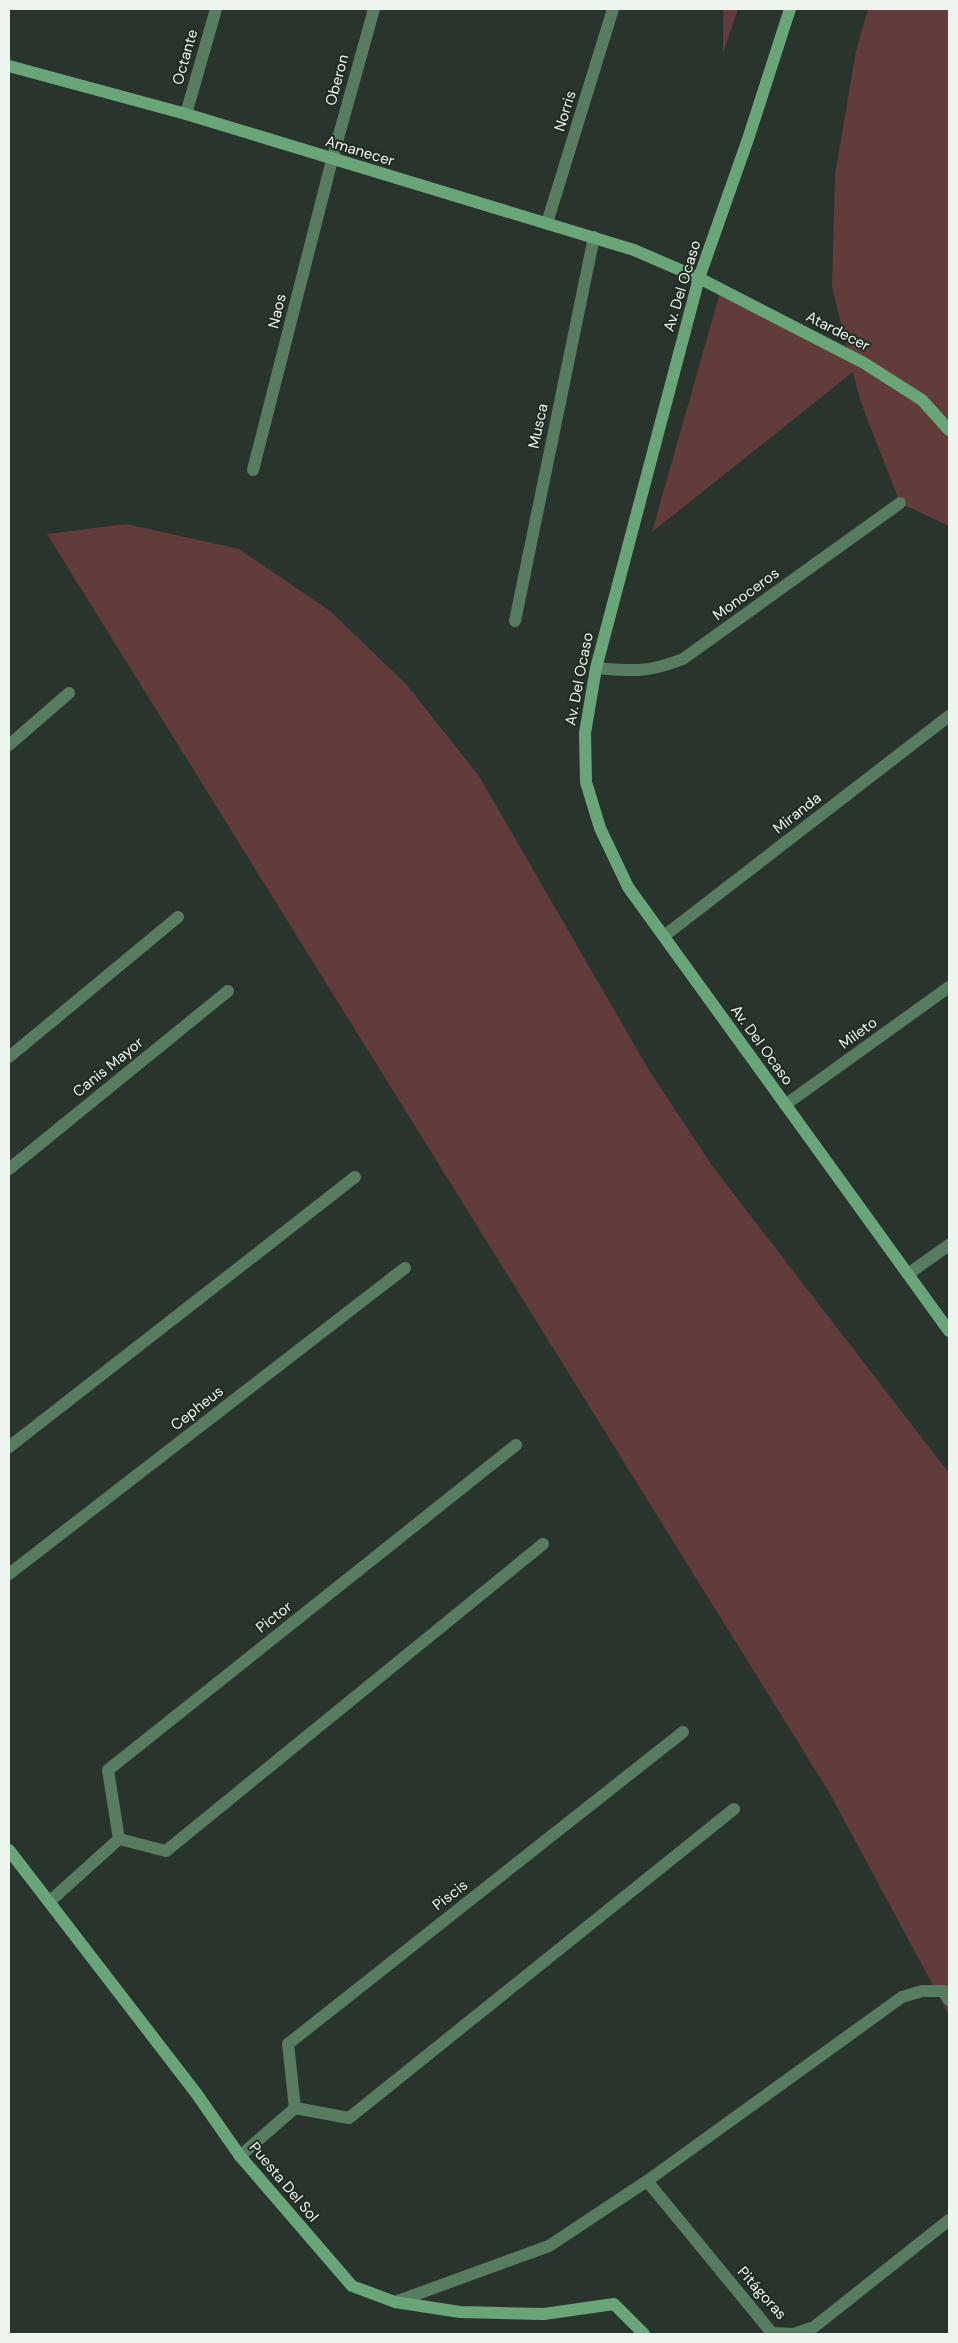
<svg xmlns="http://www.w3.org/2000/svg" width="958" height="2343" font-family="'DM Sans',sans-serif">
	<style>
		.green { fill: #623b3b }
		.lines { fill: none; stroke-linecap: round; stroke-linejoin: round }
		.street { stroke: #577c60; stroke-width: 12 }
		.secondary { stroke: #69a579; stroke-width: 12 }
		.labels { text-anchor: middle; dominant-baseline: central; stroke-width: 4; stroke-linejoin: round; paint-order: stroke }
		.street-label { font-size: 15px; fill: #eef5ef; stroke: #202b22 }
	</style>
	<rect width="100%" height="100%" fill="#29352c"/>
	<path class="green" d="M723,9H738L723,53Z
		M868,9H949V526L900,503L860,400L853,372L652,532L721,289L849,355L832,287L835,175L856,51Z
		M126,524L239,549L330,611L406,684L479,776L650,1072L713,1167L949,1473V2015L829,1792L47,534Z"/>
	<g class="lines">
		<path class="street" d="M186,114L216,9
			M547,223L613,9
			M253,470L332,160L374,9
			M515,621L594,237
			M596,668C633,671 647,673 683,659L900,503
			M9,745L69,693
			M664,936L949,716
			M9,1057L178,917
			M785,1105L949,987
			M9,1169L228,991
			M908,1274L949,1245
			M9,1447L355,1177
			M9,1574L405,1268
			M119,1839L108,1770L516,1445
			M119,1839L166,1851L543,1544
			M49,1902L119,1839
			M295,2108L288,2044L683,1732
			M240,2156L295,2108L349,2118L734,1809
			M647,2181L772,2333L794,2334L814,2327L949,2220
			M395,2302L549,2246L647,2181L902,1997L922,1991H944L949,2000"/>
		<path class="secondary" d="M790,9L748,139L699,278L596,668L585,733L586,782L600,828L628,887L949,1331
			M9,66L186,114L634,250L699,278L864,363L922,400L949,430
			M9,1850L196,2093L240,2156L352,2286L395,2302L460,2312L544,2314L614,2304L644,2334"/>
	</g>
	<g class="labels">
		<g class="street-label">
			<text transform="translate(185 57) rotate(-74)">Octante</text>
			<text transform="translate(337 80) rotate(-75)">Oberon</text>
			<text transform="translate(565 111) rotate(-73)">Norris</text>
			<text transform="translate(360 151) rotate(17)">Amanecer</text>
			<text transform="translate(682 286) rotate(-73)">Av. Del Ocaso</text>
			<text transform="translate(277 311) rotate(-76)">Naos</text>
			<text transform="translate(838 331) rotate(27)">Atardecer</text>
			<text transform="translate(538 426) rotate(-78)">Musca</text>
			<text transform="translate(746 594) rotate(-36)">Monoceros</text>
			<text transform="translate(579 679) rotate(-79)">Av. Del Ocaso</text>
			<text transform="translate(797 813) rotate(-38)">Miranda</text>
			<text transform="translate(858 1033) rotate(-36)">Mileto</text>
			<text transform="translate(762 1045) rotate(54)">Av. Del Ocaso</text>
			<text transform="translate(108 1067) rotate(-39)">Canis Mayor</text>
			<text transform="translate(197 1408) rotate(-38)">Cepheus</text>
			<text transform="translate(274 1617) rotate(-38)">Pictor</text>
			<text transform="translate(450 1895) rotate(-38)">Piscis</text>
			<text transform="translate(284 2182) rotate(50)">Puesta Del Sol</text>
			<text transform="translate(762 2293) rotate(48)">Pitágoras</text>
		</g>
	</g>
	<rect width="958" height="2343" fill="none" stroke="#eef5ef" stroke-width="20"/>
</svg>
